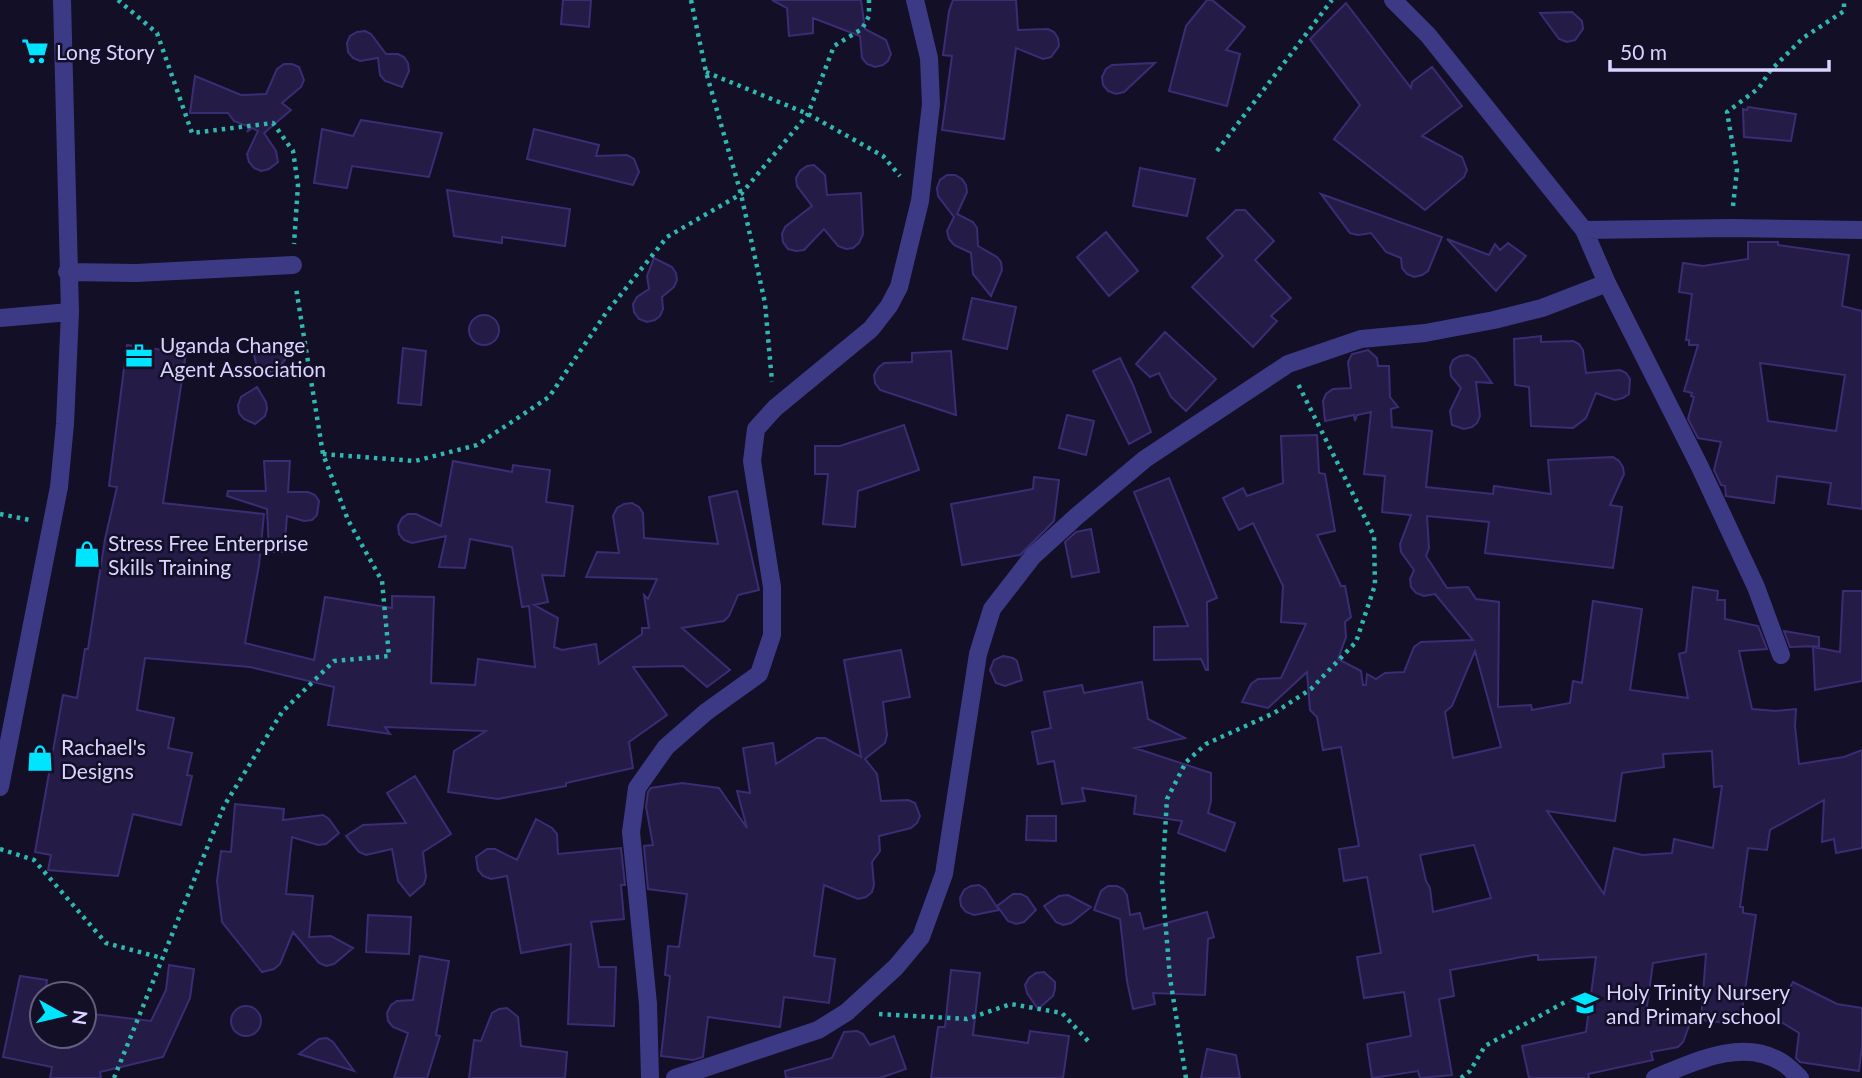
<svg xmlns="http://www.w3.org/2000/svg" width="1862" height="1078" font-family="Lato,sans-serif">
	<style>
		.building { fill: #241b47; stroke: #3b2d73; stroke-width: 2; fill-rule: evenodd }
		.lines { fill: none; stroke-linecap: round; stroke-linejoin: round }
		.path { stroke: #2fb8b0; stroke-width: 4.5; stroke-dasharray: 3.5 5; stroke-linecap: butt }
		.minor { stroke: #3d3a85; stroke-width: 18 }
		.labels { text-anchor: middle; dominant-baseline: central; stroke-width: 5; stroke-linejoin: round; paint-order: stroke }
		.poi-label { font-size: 21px; fill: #d9d4ff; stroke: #130f26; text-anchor: start }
	</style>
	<rect width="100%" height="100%" fill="#130f26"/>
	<path class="building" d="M563,0H591L589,27L561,24Z
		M772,0H861L865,29L886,40L891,54L888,61L883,65L875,67L867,64L862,58L860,36L813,18V33L789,36L787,8Z
		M953,0H1016L1018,30L1048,29L1054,32L1058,38L1059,46L1051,57L1043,59L1016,48L1004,139L942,130L952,56L943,55L949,11Z
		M1207,0H1212L1245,27L1226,50L1240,54L1227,106L1169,91L1186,26Z
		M1346,3L1411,88L1412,82L1432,67L1462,106L1422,136L1462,157L1467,170L1464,177L1425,210L1334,139L1360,105L1310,39Z
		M1572,12L1582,21L1583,29L1575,40L1567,42L1559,39L1540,13Z
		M365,31L371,34L386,54H398L404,57L408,63L409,71L402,87L385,81L380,75L378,58L360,61L353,58L348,52L347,43L350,36L357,32Z
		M1155,63L1124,92L1116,94L1108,91L1103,85L1102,77L1106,69L1112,65Z
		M284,64H292L299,67L304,80L301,87L282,103L291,110L264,133L276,151L278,162L269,169L261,171L254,168L249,162L247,154L258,131L252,128L247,132L250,127L234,121L228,113H190L195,76L241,95L266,94L277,69Z
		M1748,107L1796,114L1791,141L1744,137L1743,109L1747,110Z
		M361,120L442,133L429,177L352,166L347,188L314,183L322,129L353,136Z
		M534,129L599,145L596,156L627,155L634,159L639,172L633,185L527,159Z
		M814,165L825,175L827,195L861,193L863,234L859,243L853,248L846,249L838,246L824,229L804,250L796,251L788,249L783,242L782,234L785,227L812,206L797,186L796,178L800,171L807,166Z
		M1140,168L1195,179L1187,216L1133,206Z
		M947,175H955L962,179L966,185L967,192L957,214L973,222L977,228L978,246L997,257L1001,262L1002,270L991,296L973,274L971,253L954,245L949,239L947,231L954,217L938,196L937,188L940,180Z
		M447,190L570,209L565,246L502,237V243L454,236Z
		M1321,194L1442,237L1428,271L1422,275L1414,277L1407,274L1402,268L1401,258L1386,252L1371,233L1358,235L1350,233Z
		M1236,210H1245L1274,241L1255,260L1291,298L1271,316L1277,321L1253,347L1192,287L1223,256L1207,238Z
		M1106,232L1138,271L1109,296L1077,257Z
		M1447,239L1489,255L1495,244L1500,250L1508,243L1526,256L1496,291Z
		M1748,242H1778V245L1849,255L1842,306L1862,311V509L1828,504L1831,483L1777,476L1774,503L1726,496L1725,486L1721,485L1714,470L1721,442L1698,438L1688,419L1694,397L1691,396L1692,393L1684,391L1698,345H1689V340H1686L1692,294L1679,292L1683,263L1703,266L1748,259ZM1760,363L1845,375L1836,431L1768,421Z
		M654,258L672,267L676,273L677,280L674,287L662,297L663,309L660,316L655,320L647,322L639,319L634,312L633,304L637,297L649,289L647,276Z
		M972,298L1016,307L1007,349L963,339Z
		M469 330a15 15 0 1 1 30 0a15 15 0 1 1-30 0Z
		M1165,332L1216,379L1186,411L1171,397L1159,373L1150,377L1136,364Z
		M1541,336V342L1573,341L1579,344L1583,350L1586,373L1620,370L1626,373L1630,379L1629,394L1623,398L1615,400L1596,393L1586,418L1573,428L1531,426L1529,387L1515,385L1514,339Z
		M273,342L284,352L285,360L276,371L264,373L256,363L254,355L258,347L265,343Z
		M127,345L186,353L163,503L264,514L259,565L245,643L314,660L325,597L392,608V596L434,597L431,683L475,685L478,659L535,667L529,606L522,607L512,547L470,539L465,568L439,567L446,536L412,543L404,540L399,534L398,526L402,518L408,514H416L441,526L453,461L512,472L513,465L550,470L546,502L573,506L564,576L542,575L548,602L534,605L558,618L554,647L562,650L596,644L599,664L642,634V628H649L644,595L648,599L657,579L586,577L597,552L619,553L613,516L617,508L624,504L632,503L639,507L643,513L644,538L718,544L709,497L737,491L759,590L738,595L729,616L724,621L682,628L730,670L707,687L683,666L633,667L667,715L629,742L633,768L566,783V786L498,799L448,792L454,751L486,731L385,727L390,734L328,725L334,687L250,667L145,658L137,710L174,718L168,748L192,753L187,775L192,776L181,825L133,814L118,876L48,870L51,855L35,852L63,695L77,698L85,649H88L105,539L117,487L109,486Z
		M403,348L426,351L421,405L398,403Z
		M1368,350L1377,358L1378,366H1389L1390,397L1398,407L1391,409L1392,427L1432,431L1426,487L1493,494L1494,486L1551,494L1548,460L1613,457L1619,461L1623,467L1624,474L1610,505L1622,507L1613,568L1485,553L1489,522L1427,516L1429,548L1426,556L1447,588L1468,587L1476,599L1499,602L1498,707L1531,705L1532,710L1570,703L1573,681L1582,683L1593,601L1642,609L1630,690L1688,698L1679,654L1686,652L1693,587L1718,591L1717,600H1725V619L1758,626L1767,649L1739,651L1752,709L1776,711L1796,709L1795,726L1799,764L1844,757L1862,750V848L1836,853L1834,839L1822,842L1824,800L1770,830L1767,850L1748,848L1740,907H1743V913L1756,915L1740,1025L1701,1020L1706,954L1653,963L1645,1020L1674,1019L1689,1026L1683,1042L1678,1047L1651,1052L1653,1060L1588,1074L1589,1078H1529L1522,1046L1586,1032L1596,957L1538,960V955H1533L1450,970L1454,996L1439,999L1452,1075L1420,1078L1418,1071L1372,1078L1367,1044L1411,1036L1404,992L1364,998L1357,957L1381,953L1367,877L1344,881L1339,849L1359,846L1341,747L1323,750L1317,717L1310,710L1307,672L1268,708L1242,702L1251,684L1258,679L1281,678L1306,624L1281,622L1283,586L1253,523L1239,530L1223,498L1243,488L1247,496L1283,483L1281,436L1317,435L1319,473L1325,474L1335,531L1317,535L1341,586H1345L1351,617L1345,622L1346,637L1338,659L1361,671L1363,685H1366L1367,674L1376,679L1385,673L1404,672L1414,647L1421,642L1473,640L1435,594L1424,596L1416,593L1411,587L1410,579L1414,570L1401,552L1400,544L1411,515L1382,512L1385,476L1364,474L1371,412L1357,415L1355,421L1354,415L1325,421L1323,401L1326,394L1333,389L1351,388L1348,362L1352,354ZM1475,651L1501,747L1453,758L1445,712L1452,706ZM1712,751L1714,787L1722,786L1713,848L1674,839L1672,853L1642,855L1614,848L1604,894L1547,811L1615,821L1622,773L1664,767L1663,754ZM1474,845L1491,898L1433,912L1430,888L1426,881L1420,855Z
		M951,351L956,415L880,390L875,383L874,375L878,368L884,363L912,362V353Z
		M1468,355L1475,359L1492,383L1476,382L1480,416L1477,423L1472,427L1464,429L1452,425L1450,411L1461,388L1451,376L1450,367L1453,360L1460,356Z
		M1120,358L1133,385L1151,432L1129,444L1093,371Z
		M257,387L266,402L267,409L265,416L255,424L244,419L239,413L238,405L241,397Z
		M1067,415L1094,421L1086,455L1059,448Z
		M904,425L919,470L858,491L855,527L823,524L828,474H815V446H840Z
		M264,461H290L288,492H308L315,495L319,501L317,515L312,520L304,521L287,516L284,552H269L267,509L227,496L228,491H266Z
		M1034,477L1059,480L1054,521L1020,555L962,565L951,504L1033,489Z
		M1169,478L1217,598L1207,602L1208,670H1206L1201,659L1154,660V627L1188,626L1134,492Z
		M1091,529L1099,572L1072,577L1065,542L1076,532Z
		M1843,591H1862V681L1815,690L1813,647L1840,652Z
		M1784,631L1819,637V646L1790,647Z
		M901,650L910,697L883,702L887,735L885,743L865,759L877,774L881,801L908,800L915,803L920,816L917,823L911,828L879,836L880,851L872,862L874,885L872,892L866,897L858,899L824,885L814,956L835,959L829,1003L784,997L780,1027L708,1017L703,1057L693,1060L661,1056L670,976L665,975L668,946L679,947L687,894L648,889L644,846L653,845L646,807L648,792L651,788L682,783L719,788L747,828L737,791L750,793L743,748L773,743L776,764L817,738H825L861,757L844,660Z
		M1003,656L1013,658L1017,661L1022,680L1005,686L996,683L990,670L994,660Z
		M1142,682L1148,719L1185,738L1135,748L1211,773V801L1208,813L1235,823L1225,851L1178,833L1182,821L1134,814L1136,796L1082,788L1085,801L1062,804L1054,761L1038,764L1032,732L1051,728L1044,692L1082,685L1084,693Z
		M415,776L451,834L423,852L426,877L424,884L410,896L398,881L392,849L366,855L359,852L346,836L363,825L406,823L387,793Z
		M235,804L284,809L283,820L323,815L329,819L339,833L326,844L318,845L292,837L286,894L313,896L309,937L331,936L353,948L334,964L326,966L319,963L293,932L280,964L274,969L262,972L222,922L217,881L221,851L231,852Z
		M1027,816H1056V841L1026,840Z
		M536,819L552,828L557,834L558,854L621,848L625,885H621L624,919L591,922L599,967H616L614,1026L568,1024L571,944L521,953L507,876L491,879L483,876L478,870L476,857L487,849H495L517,860Z
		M979,885L985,889L999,910L974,915L966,912L961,906L960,898L964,890L971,886Z
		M1108,886H1117L1123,889L1127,895L1130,915L1140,913L1144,929L1207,912L1214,937L1208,939L1205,995L1153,993L1155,1004L1133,1009L1127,981L1120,919L1094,910L1101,891Z
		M1013,894H1021L1027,897L1036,910L1024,922L1016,924L1008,921L997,906Z
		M1068,895L1091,907L1071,923L1063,925L1056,922L1044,906L1059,896Z
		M368,915L411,917L409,954L366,952Z
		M420,956L449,961L436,1035L440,1036L427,1078H394L408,1033L393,1027L388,1021L387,1013L391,1005L397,1001L413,1000Z
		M169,965L194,969L190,998L163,1057L100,1072L101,1078H50L52,1067L3,1057L20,976L47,980L45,994H42V1036H84V1013L151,1021L166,990Z
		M951,970L980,973L973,1035L1028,1043L1030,1031L1069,1036L1063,1078H931L938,1027H945Z
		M1044,972L1055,982V989L1053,996L1038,1009L1027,993L1025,985L1029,978L1036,973Z
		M1793,982L1837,1004L1862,1008V1046L1859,1071L1800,1062L1796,1058L1799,1033L1773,1017Z
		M231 1021a15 15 0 1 1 30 0a15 15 0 1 1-30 0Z
		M507,1008L518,1017L521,1046L567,1052L565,1078H469L474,1040L481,1041L492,1013L499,1009Z
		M857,1031L863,1034L870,1045L894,1036L906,1069L880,1078H786L785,1071L832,1058L844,1032Z
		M327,1038L333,1042L354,1071L299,1054L319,1039Z
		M1207,1049L1236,1055L1240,1078H1201Z"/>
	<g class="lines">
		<path class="path" d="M118,0L157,33L192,133L273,123L293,151L298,185L294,244
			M691,0L706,72L741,194L765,303L772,382
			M706,72L808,114L883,156L900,176
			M1217,151L1332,0
			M1733,206L1737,170L1727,112L1759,88L1770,71L1803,38L1844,11V0
			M323,454L415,461L477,445L549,397L606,313L667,237L741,194L808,114L834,46L862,29L869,16V0
			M0,514L30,520
			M0,849L34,860L106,943L162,958
			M879,1014L967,1019L1011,1004L1062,1013L1089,1042
			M114,1078L224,806L282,712L334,661L389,656L382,581L348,520L323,454L296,288
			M1186,1078L1170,978L1162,882L1167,799L1186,762L1206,744L1274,713L1311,689L1356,642L1375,585L1374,536L1298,384
			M1461,1078L1470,1071L1485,1046L1576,996"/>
		<path class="minor" d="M1393,0L1428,35L1584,230L1607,283L1699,465L1756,587L1781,655
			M1584,230L1731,228L1862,230
			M67,272L136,273L293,265
			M0,318L70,312
			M0,787L59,487L65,424L70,312L62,0
			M650,1078L648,1004L631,832L637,788L666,747L706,712L759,674L772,635V587L752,461L756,429L775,408L871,329L889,306L899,287L920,201L931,104L929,58L915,0
			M675,1078L818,1030L847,1012L896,967L921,937L944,874L978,654L992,609L1033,556L1077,516L1145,459L1288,364L1361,339L1425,333L1494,320L1542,308L1607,283
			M1655,1078C1694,1062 1743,1037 1783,1063C1789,1067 1795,1073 1800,1078"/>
	</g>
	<defs>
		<symbol id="supermarket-bare" viewBox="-9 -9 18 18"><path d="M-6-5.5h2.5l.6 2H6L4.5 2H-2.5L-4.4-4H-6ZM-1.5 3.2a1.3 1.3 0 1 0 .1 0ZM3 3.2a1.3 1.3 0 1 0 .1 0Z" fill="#00e5ff" stroke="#130f26" stroke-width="2.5" paint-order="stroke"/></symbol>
		<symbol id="office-bare" viewBox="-9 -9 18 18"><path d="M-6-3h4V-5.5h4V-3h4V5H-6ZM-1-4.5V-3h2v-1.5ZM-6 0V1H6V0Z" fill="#00e5ff" stroke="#130f26" stroke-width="2.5" paint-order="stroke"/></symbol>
		<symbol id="shop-bare" viewBox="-9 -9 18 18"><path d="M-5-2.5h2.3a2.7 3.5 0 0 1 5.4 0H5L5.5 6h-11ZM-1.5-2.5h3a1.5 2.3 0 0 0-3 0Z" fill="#00e5ff" stroke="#130f26" stroke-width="2.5" paint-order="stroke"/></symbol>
		<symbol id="school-bare" viewBox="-9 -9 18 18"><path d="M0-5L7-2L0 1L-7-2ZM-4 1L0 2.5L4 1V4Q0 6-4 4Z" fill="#00e5ff" stroke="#130f26" stroke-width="2.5" paint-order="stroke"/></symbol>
	</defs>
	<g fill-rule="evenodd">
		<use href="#supermarket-bare" x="16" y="32" width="38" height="38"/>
		<use href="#office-bare" x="120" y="337" width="38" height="38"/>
		<use href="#shop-bare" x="68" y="535" width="38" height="38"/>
		<use href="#shop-bare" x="21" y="739" width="38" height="38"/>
		<use href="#school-bare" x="1566" y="984" width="38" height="38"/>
	</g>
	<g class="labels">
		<g class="poi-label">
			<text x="56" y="51">Long Story</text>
			<text x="160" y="344">Uganda Change<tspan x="160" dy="24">Agent Association</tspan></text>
			<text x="108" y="542">Stress Free Enterprise<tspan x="108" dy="24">Skills Training</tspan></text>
			<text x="61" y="746">Rachael's<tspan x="61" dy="24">Designs</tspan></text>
			<text x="1606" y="991">Holy Trinity Nursery<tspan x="1606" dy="24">and Primary school</tspan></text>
		</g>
	</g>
	<g transform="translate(63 1015) rotate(98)"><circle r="33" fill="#130f26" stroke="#625e7d" stroke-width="2"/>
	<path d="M0-5L12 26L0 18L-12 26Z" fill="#00e5ff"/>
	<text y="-10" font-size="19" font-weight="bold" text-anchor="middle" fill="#d9d4ff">N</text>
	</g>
	<path d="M1610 60v10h219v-10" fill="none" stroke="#d9d4ff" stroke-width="3.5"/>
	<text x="1620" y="60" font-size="21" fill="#d9d4ff" stroke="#130f26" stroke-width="5" paint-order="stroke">50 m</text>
</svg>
